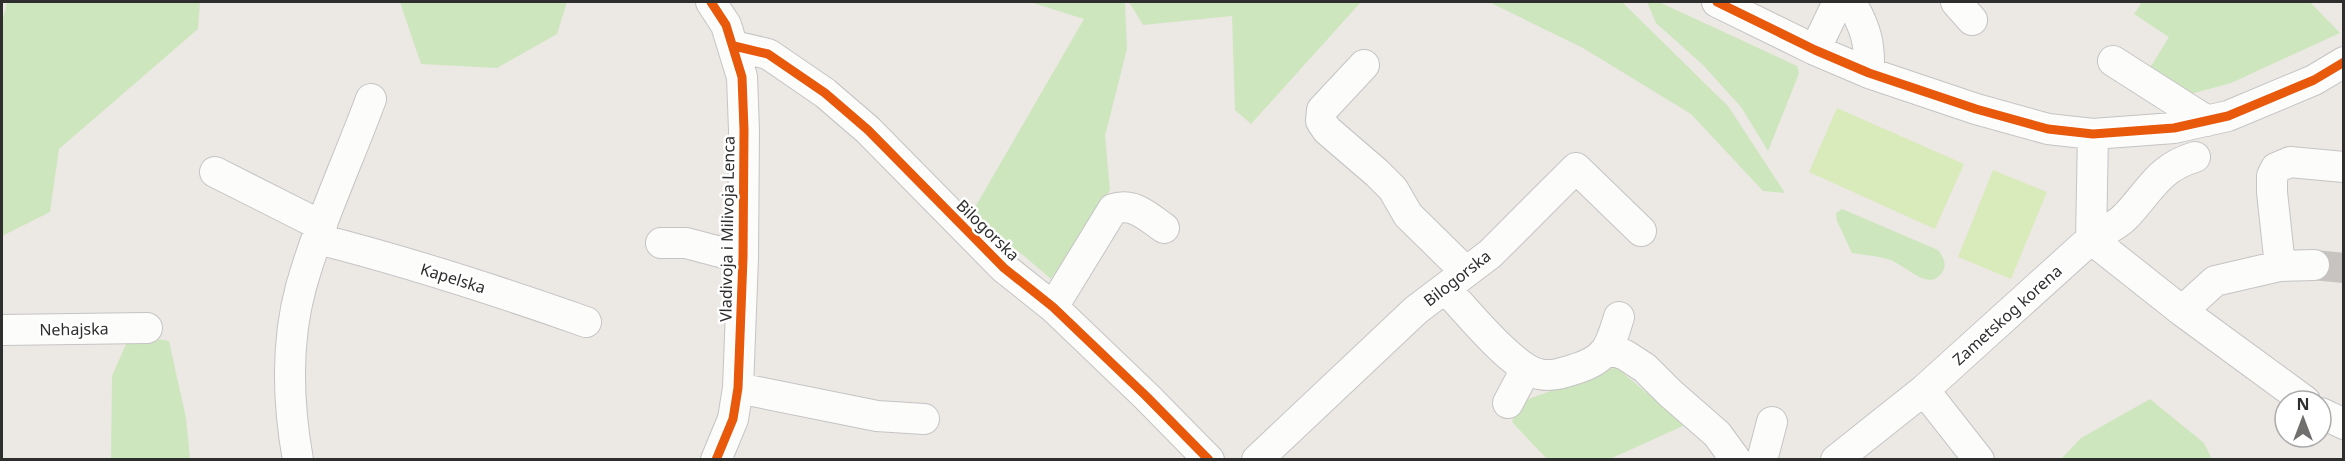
<svg xmlns="http://www.w3.org/2000/svg" width="2345" height="461" font-family="'Noto Sans',sans-serif">
	<style>
		.green { fill: #cee6be }
		.pitch { fill: #d9eabb }
		.lines { fill: none; stroke-linecap: round; stroke-linejoin: round }
		.minor-tunnel { stroke: #c6c3c0; stroke-width: 30; stroke-dasharray: 30 15; stroke-linecap: butt }
		.minor-casing { stroke: #c5c4c5; stroke-width: 32 }
		.minor { stroke: #fcfcfb; stroke-width: 30 }
		.cycleway-casing { stroke: #fff; stroke-width: 13 }
		.cycleway { stroke: #e8590c; stroke-width: 9 }
		.labels { text-anchor: middle; dominant-baseline: central; stroke-width: 5; stroke-linejoin: round; paint-order: stroke }
		.street-label { font-size: 16px; fill: #2e2e2e; stroke: #fff }
	</style>
	<rect width="100%" height="100%" fill="#ece8e4"/>
	<path class="green" d="M7,2L200,3L198,29L59,149L50,212L2,236V23Z
		M400,2H567L557,34L497,68L421,64Z
		M1030,2H1125L1127,49L1105,136L1110,190L1051,279L1023,255L970,216L1084,19Z
		M1129,2H1361L1251,124L1235,110L1232,16L1143,25Z
		M1489,2L1623,3L1728,106L1785,193L1763,191L1691,114L1583,48Z
		M1647,2H1659L1797,66L1799,73L1796,81L1768,151L1741,107L1703,65L1656,23Z
		M2142,2H2310L2340,33L2231,83L2165,101L2137,83L2153,63L2169,37L2134,14Z
		M1842,209L1938,250C1943,257 1947,263 1943,271C1930,294 1906,265 1890,260C1879,256 1864,255 1852,253L1837,221L1836,213Z
		M130,335L169,341L186,418L190,459L111,460L112,376Z
		M1616,367L1685,425L1610,459L1548,460L1512,422L1518,403Z
		M2150,399L2204,443L2212,459H2061L2081,438Z"/>
	<path class="pitch" d="M1837,108L1964,164L1935,229L1809,172Z
		M1993,170L2047,192L2011,279L1958,257Z"/>
	<g class="lines">
		<path class="minor-tunnel" d="M2314,265L2344,268"/>
		<defs>
			<path id="minor" d="M711,2L726,25L742,77L744,130L743,258L738,388L733,419L716,460
				M1717,2L1815,50L1869,73L1976,109L2048,129L2093,134L2174,128L2228,116L2314,80L2344,62
				M1851,2C1866,29 1870,42 1869,73
				M1956,2L1972,20
				M734,46L768,54L825,93L868,130L1004,268L1053,307L1146,396L1209,460
				M1815,50L1838,2
				M2113,61L2207,121
				M1364,65L1322,110L1321,121L1327,130L1377,173L1393,189L1408,215L1466,272
				M2195,157C2158,168 2151,190 2126,216C2117,226 2102,232 2091,239L2182,311L2305,401
				M215,172L322,226
				M318,239C409,262 498,291 586,322
				M661,243H686L743,258
				M2280,266L2272,192V176L2276,168L2290,162L2344,167
				M1445,288C1465,309 1512,368 1539,374C1551,377 1563,373 1575,369C1606,360 1610,347 1619,317
				M1053,307L1113,209C1134,202 1148,217 1164,228
				M2182,311L2215,281L2280,266L2314,265
				M2,330L147,328
				M1609,349L1625,355L1645,368L1670,393L1717,434L1736,460
				M738,388L877,416L924,419
				M1924,390L1979,460
				M1508,403L1526,369
				M2321,413L2344,424
				M298,460C288,404 286,342 301,287C319,223 348,161 371,99
				M1257,460L1416,310L1490,254L1576,168L1641,231
				M1762,460L1772,422
				M1836,460L1924,390L2091,239L2093,134"/>
		</defs>
		<use href="#minor" class="minor-casing"/>
		<use href="#minor" class="minor"/>
		<defs>
			<path id="cycleway" d="M711,2L726,25L742,77L744,130L743,258L738,388L733,419L716,460
				M1717,2L1815,50L1869,73L1976,109L2048,129L2093,134L2174,128L2228,116L2314,80L2344,62
				M734,46L768,54L825,93L868,130L1004,268L1053,307L1146,396L1209,460"/>
		</defs>
		<use href="#cycleway" class="cycleway-casing"/>
		<use href="#cycleway" class="cycleway"/>
	</g>
	<g class="labels">
		<g class="street-label">
			<text transform="translate(727 229) rotate(-89)">Vladivoja i Milivoja Lenca</text>
			<text transform="translate(988 230) rotate(44)">Bilogorska</text>
			<text transform="translate(453 278) rotate(17)">Kapelska</text>
			<text transform="translate(1457 278) rotate(-38)">Bilogorska</text>
			<text transform="translate(2007 315) rotate(-42)">Zametskog korena</text>
			<text transform="translate(74 329) rotate(-1)">Nehajska</text>
		</g>
	</g>
	<rect width="2345" height="461" fill="none" stroke="#2e2e2e" stroke-width="6"/>
	<g transform="translate(2303 419)"><circle r="28" fill="#ffffff" stroke="#ababab" stroke-width="1.5"/>
	<path d="M0-4.5L10 22L0 15L-10 22Z" fill="#706f6e"/>
	<text y="-9" font-size="16" font-weight="bold" text-anchor="middle" fill="#2e2e2e">N</text>
	</g>
</svg>
